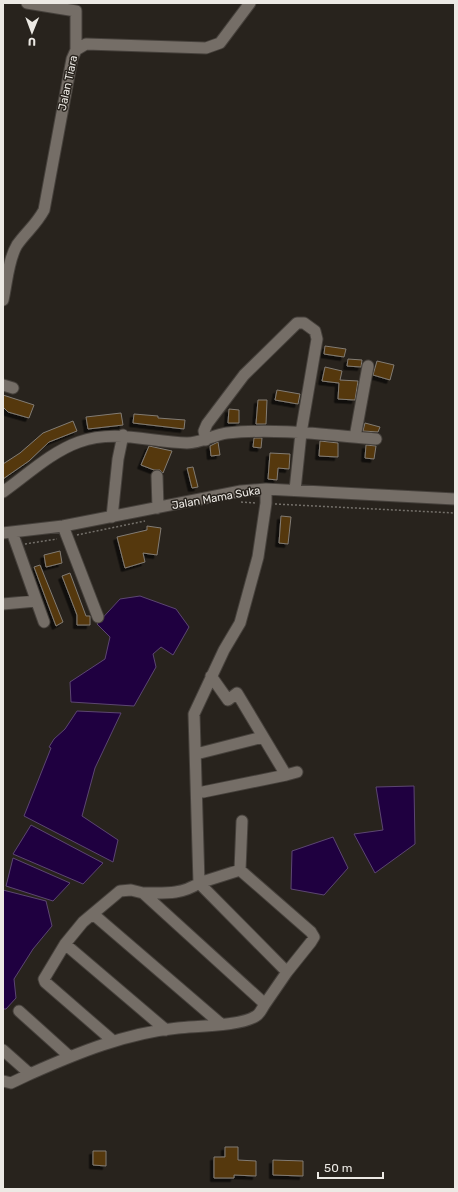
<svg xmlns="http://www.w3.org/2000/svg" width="458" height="1192" font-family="Rubik,sans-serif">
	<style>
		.water { fill: #1f0040; stroke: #5c4671 }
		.building { fill: #54370d; stroke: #827c74; filter: url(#shadow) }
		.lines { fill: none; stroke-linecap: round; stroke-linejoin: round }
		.minor-casing { stroke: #46413c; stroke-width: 13 }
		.path { stroke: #74706a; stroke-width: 1.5; stroke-dasharray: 2 2; stroke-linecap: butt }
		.minor { stroke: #756e67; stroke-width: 11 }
		.labels { text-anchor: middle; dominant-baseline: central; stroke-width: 3; stroke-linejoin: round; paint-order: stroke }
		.street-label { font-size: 11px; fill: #ece9e4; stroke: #28231d }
	</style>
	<defs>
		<filter id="shadow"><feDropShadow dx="-3.5" dy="3.5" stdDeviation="0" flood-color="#0009"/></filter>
	</defs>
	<rect width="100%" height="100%" fill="#28231d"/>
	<path class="water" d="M140,596L176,609L189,627L173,655L161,647L153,654L156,667L134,706L71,702L70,682L105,659L110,637L97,624L120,599Z
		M77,711L121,713L95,768L82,816L118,840L113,862L24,816L51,748L49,747L54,739L65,729Z
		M414,786L415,844L375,873L354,834L383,830L376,787Z
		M31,825L103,863L83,884L13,854Z
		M333,837L348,868L324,895L291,889L292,851Z
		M13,858L70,883L53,901L6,886Z
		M3,890L46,901L52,926L33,949L14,979L16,998L6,1009H3Z"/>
	<path class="building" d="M325,346L346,349L344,357L324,354Z
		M348,359L362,360L361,367L347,366Z
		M377,361L394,365L390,380L373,375Z
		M325,367L342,371L340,380L358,381L355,400L338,399L339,383L322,381Z
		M277,390L300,394L298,404L275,400Z
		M3,395L34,405L29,418L8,412L3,407Z
		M258,400H267L266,424H256Z
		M229,409L239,410V423H228Z
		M121,413L123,425L88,429L86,417Z
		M134,414L158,416V418L185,420L184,429L133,423Z
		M73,421L77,431L49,442L29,461L3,479V464L20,453L43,433Z
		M365,423L380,427L378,432L363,431Z
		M254,438H262L261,448L253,447Z
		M320,441L338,443V457L319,456Z
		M218,442L220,455L211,456L210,446Z
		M366,445L376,446L374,459L365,458Z
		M149,446L172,451L163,473L160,470H154L141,465Z
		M270,453L290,454L289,469L278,468L277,480L268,479Z
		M193,467L198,487L192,488L187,468Z
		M281,516L291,517L288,544L279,543Z
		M147,526L161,528L157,555L143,553L145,562L125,568L117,537L147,530Z
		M60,551L62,563L46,567L44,555Z
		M40,565L63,622L56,626L34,567Z
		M70,573L86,616H90V625H77V615L62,576Z
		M225,1147H238V1160L256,1161V1176L234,1175V1178H214V1157H225Z
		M93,1151H106V1166L93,1165Z
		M273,1160L303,1161V1176L273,1175Z"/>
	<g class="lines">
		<defs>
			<path id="minor" d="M27,3L76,11V50
				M3,300C7,283 8,260 17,245C26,232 36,225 44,210L72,59L76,50L86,44L206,48L220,43L250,3
				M3,385L13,388
				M355,437L368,366
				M206,440L204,431L207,424L244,375L297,323H304L315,331L317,339L301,433L295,490
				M157,476L158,508
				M3,492C27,475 51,452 79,442C115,429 150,442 187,443C201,443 213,435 227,433C276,428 327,435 376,439
				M112,517L118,459L123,435
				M63,526L98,617
				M12,532L44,622
				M3,533L63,526L241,491L266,489L455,499
				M3,604L36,601
				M200,753L263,737
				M286,775L297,772
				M203,792L286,775L237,693L228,700L211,676
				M240,870L242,821
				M93,914L221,1024
				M65,944L166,1030
				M265,1004L287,972L311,942L314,937L311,932L240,870L199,883L287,972
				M19,1011L69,1056
				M113,1041L45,982L44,979L65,944L83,922L120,891L131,890L143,893
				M3,1050L30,1074C77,1053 126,1033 178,1028C197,1026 241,1026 256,1016C260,1014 262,1008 265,1004L143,893C164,893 181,895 199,883L194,714L224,650L240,623L258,557L266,503V489
				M3,1081L11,1083L30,1074"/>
		</defs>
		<use href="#minor" class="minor-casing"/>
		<path class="path" d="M241,502L255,503
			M275,504L455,513
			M77,535L145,521
			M25,544L57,539"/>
		<use href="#minor" class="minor"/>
	</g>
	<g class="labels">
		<g class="street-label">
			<text transform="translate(68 83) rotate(-78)">Jalan Tiara</text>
			<text transform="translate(216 498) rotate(-10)">Jalan Mama Suka</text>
		</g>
	</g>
	<rect width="458" height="1192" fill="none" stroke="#ece9e4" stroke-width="8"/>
	<g transform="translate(32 32) rotate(181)" stroke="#28231d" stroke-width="3" paint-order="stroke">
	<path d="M0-3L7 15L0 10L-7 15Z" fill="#ece9e4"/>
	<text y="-6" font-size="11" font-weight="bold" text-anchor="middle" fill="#ece9e4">U</text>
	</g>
	<path d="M318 1172v6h65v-6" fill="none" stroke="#ece9e4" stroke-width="2"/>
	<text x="324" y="1172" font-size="12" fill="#ece9e4" stroke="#28231d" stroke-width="3" paint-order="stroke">50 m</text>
</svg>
